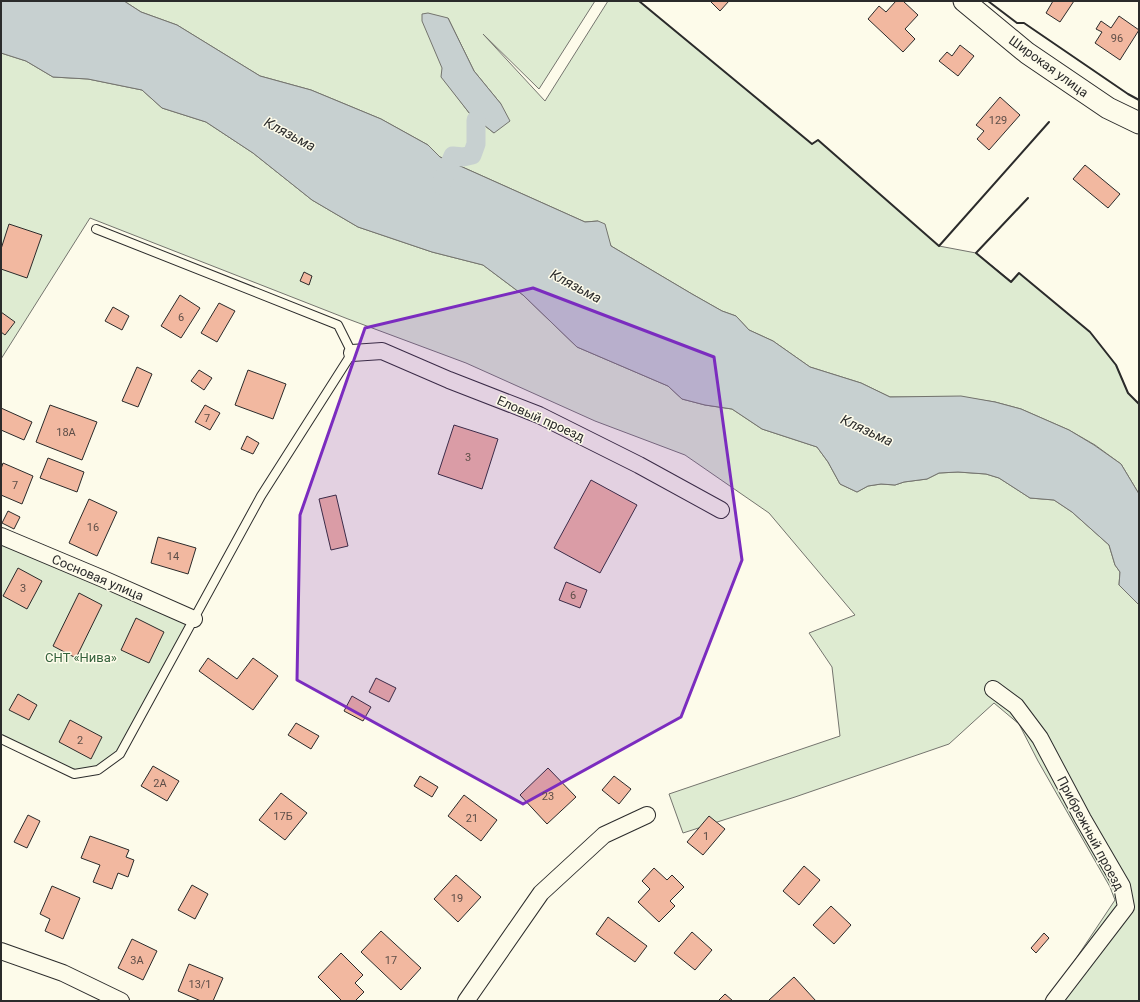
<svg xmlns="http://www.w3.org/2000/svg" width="1140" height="1002" viewBox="0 0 1140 1002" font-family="Roboto,sans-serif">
	<rect width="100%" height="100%" fill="#fdfbea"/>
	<!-- green -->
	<g fill="#deebd1" stroke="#74746e" fill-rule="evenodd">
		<path d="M124,1h471l-56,88 -56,-55 62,67 63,-100h31l173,143 6,-4 121,106 37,7 35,28 8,-8 71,59 26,33 12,28 11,11v90l-18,-30 -26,-19 -26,-15 -48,-21 -26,-7 -34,-5h-71l-29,-14 -51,-16 -37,-26 -24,-11 -13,-14 -14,-5 -30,-17 -81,-48 -13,-25 -13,1 -145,-65 -12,-12 -47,-26 -70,-29 -51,-14 -83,-51 -36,-13zM448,18l26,53 27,33 -7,29 -24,-19 -28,-37z"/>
		<polygon points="1,53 26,61 53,77 88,79 142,90 162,108 206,122 253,153 312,200 358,227 432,252 483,265 523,295 577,347 668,386 682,399 705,405 732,409 762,429 817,447 828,462 840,484 857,492 868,486 881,484 895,485 904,482 927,479 939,473 958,472 986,474 999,478 1030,498 1054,500 1072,512 1109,545 1115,565 1120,572 1119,585 1139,605 1139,1001 1044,1001 1059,984 1115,900 1110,887 1038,761 1019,724 994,703 949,744 795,797 683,833 669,794 840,736 832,667 809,633 855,615 769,513 685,455 595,421 466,363 348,319 90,218 1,359"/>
		<polygon points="1,536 194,619 120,754 98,770 74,774 1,739"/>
	</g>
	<!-- water -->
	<g fill="#c7d0d0" stroke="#74746e">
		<polygon points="1,1 124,1 141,12 177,25 260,76 311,90 381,119 428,145 440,157 585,222 598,221 605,224 611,246 692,294 722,311 736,316 749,330 773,341 810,367 861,383 890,397 961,396 995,402 1021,409 1069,430 1094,445 1121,464 1139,494 1139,605 1119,585 1120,572 1115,565 1109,545 1072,512 1054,500 1030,498 999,478 986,474 958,472 939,473 927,479 904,482 895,485 881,484 868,486 857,492 840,484 828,462 817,447 762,429 732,409 705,405 682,399 668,386 577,347 523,295 483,265 432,252 358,227 312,200 253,153 206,122 162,108 142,90 88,79 53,77 26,61 1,53"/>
		<polygon points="428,13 448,18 474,71 501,104 510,121 494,133 470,114 441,77 442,68 422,21 422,14"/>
	</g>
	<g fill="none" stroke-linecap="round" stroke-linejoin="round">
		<!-- canal -->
		<polyline stroke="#c7d0d0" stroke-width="19" points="441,185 453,156 463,157 472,155 476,144 476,120"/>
	</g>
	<!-- building -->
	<g fill="#f2b8a0" stroke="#2b2b2b">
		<polygon points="710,1 729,1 720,11"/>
		<polygon points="896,1 903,1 918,15 905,29 915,39 903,52 868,19 879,6 886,12"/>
		<polygon points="1053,1 1074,1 1060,22 1046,13"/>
		<polygon points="1119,16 1139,30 1120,60 1095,43 1102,32 1096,29 1101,21 1111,28"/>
		<polygon points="960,45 974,56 958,76 939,61 947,52 952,56"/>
		<polygon points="1000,97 1020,115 989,150 977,139 984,131 976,125"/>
		<polygon points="1085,165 1120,194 1108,208 1073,179"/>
		<polygon points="9,224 42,235 27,278 1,269 1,249"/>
		<polygon points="304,272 312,276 309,285 300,281"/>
		<polygon points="180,295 200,308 181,338 161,326"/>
		<polygon points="219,303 235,311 217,342 201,333"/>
		<polygon points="113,307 129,316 122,330 105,321"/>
		<polygon points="1,312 15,322 5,335 1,332"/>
		<polygon points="137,367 152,374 138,407 122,401"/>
		<polygon points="199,370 212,378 204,390 191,381"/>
		<polygon points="248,370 286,384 273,419 235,405"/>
		<polygon points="50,405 97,422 82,460 36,442"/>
		<polygon points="205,405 220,413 210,430 195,422"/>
		<polygon points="1,408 32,422 24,440 1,430"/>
		<polygon points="454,425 498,439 482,489 438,474"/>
		<polygon points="247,436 259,443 253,454 241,449"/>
		<polygon points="48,458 84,472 77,492 40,478"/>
		<polygon points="3,463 33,476 22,504 1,495 1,469"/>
		<polygon points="591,480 637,505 600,573 554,548"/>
		<polygon points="336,495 348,546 331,550 319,499"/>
		<polygon points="89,499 117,512 97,556 69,543"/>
		<polygon points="8,511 20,517 14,529 2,523"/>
		<polygon points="158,537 196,548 188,574 151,563"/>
		<polygon points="18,568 42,581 27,609 3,596"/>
		<polygon points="566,582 587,590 580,608 559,600"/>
		<polygon points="79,593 102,605 76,658 53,646"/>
		<polygon points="136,618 164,632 149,663 121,650"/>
		<polygon points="208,658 237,679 253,658 278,676 253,710 199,671"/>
		<polygon points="376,678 396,688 389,702 369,692"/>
		<polygon points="18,694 37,705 29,720 9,710"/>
		<polygon points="352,696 371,707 363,721 344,711"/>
		<polygon points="70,720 102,737 91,759 59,742"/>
		<polygon points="296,723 319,736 311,749 288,735"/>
		<polygon points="153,766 179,781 167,801 141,786"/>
		<polygon points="548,768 576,797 547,824 520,795"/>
		<polygon points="420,776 438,787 432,797 414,786"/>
		<polygon points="614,776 631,789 619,804 602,790"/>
		<polygon points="281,793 307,813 285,840 259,820"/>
		<polygon points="464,795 497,820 481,841 448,816"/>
		<polygon points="28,815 40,821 27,848 14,842"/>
		<polygon points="709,816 725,829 703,855 687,842"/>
		<polygon points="90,836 129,850 126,857 134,860 128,877 118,873 112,889 93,882 100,865 81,858"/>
		<polygon points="804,866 820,880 799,905 783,891"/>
		<polygon points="654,868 667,880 672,875 684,887 670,901 675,906 659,922 638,902 650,889 642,881"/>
		<polygon points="456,875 481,897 458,922 434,899"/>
		<polygon points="192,885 208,894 195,919 178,910"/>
		<polygon points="52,886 80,898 63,939 45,931 50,919 40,914"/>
		<polygon points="831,906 851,925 834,944 813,925"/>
		<polygon points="608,917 647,946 635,962 596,934"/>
		<polygon points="381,931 421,968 401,990 361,952"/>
		<polygon points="692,932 712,950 695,970 674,953"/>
		<polygon points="1044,933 1049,938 1036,953 1031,948"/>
		<polygon points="132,939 157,951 143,980 118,968"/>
		<polygon points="341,953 363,975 355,983 364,992 355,1001 342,1001 318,977"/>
		<polygon points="189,964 223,978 213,1001 201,1001 178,991"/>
		<polygon points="794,977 816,1001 768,1001"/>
		<polygon points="725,994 733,1001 718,1001"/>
	</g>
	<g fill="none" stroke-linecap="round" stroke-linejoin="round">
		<!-- service casing -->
		<g stroke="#2b2b2b" stroke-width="10">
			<polyline id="service" points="1,739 74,774 98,770 120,754 261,496 352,353 338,325 96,229"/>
		</g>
		<!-- minor casing -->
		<g stroke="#2b2b2b" stroke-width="18">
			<g id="minor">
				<polyline points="352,353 382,351 449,380 539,415 639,465 721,510"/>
				<polyline points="1,536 101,578 194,619"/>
				<polyline points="993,689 1016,706 1040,738 1083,819 1122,886 1126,907 1054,1001"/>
				<polyline points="1,951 63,973 121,1001"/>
				<polyline points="466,1001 541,893 604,835 647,815"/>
			</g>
		</g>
		<!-- tertiary casing -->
		<g stroke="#2b2b2b" stroke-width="23">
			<polyline id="tertiary" points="964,1 1027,53 1108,108 1139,123"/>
		</g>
		<!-- service -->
		<use href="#service" stroke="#fdfbea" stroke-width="8"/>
		<!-- minor -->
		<use href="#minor" stroke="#fdfbea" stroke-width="16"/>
		<!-- tertiary -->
		<use href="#tertiary" stroke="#fdfbea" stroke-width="21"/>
		<!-- wall -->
		<g stroke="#2b2b2b" stroke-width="2">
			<polyline points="639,1 812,144 818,140 939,246 1049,122"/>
			<polyline points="988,1 1017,23 1024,23 1128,94 1139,100"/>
			<polyline points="1028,198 976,253 1011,282 1019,273 1090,332 1116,365 1128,393 1139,404"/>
		</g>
	</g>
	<!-- marked area -->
	<path fill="#7b2cbf" fill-opacity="0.2" stroke="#7b2cbf" stroke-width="3" stroke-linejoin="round" d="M533,288l181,69 28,203 -61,157 -158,87 -226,-124 3,-165 65,-187z"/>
	<g text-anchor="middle" stroke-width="3" stroke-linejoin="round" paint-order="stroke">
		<!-- number labels -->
		<g font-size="11" fill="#5d4e48">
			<text x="1117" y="42">96</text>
			<text x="998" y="124">129</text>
			<text x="181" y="321">6</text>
			<text x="207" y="422">7</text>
			<text x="66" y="436">18А</text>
			<text x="468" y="461">3</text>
			<text x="15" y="489">7</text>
			<text x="93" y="531">16</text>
			<text x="173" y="560">14</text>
			<text x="23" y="592">3</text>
			<text x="573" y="599">6</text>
			<text x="80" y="744">2</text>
			<text x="160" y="787">2А</text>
			<text x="548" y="800">23</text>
			<text x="283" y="820">17Б</text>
			<text x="472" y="822">21</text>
			<text x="706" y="840">1</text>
			<text x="457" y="902">19</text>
			<text x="137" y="964">3А</text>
			<text x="391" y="964">17</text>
			<text x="200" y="988">13/1</text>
		</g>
		<!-- street labels -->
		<g font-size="13" fill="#2b2b2b" stroke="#fdfbea">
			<text transform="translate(1049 66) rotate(36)" y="5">Широкая улица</text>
			<text transform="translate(541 418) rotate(24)" y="5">Еловый проезд</text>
			<text transform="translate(98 577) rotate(23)" y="5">Сосновая улица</text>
			<text transform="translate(1091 833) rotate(62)" y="5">Прибрежный проезд</text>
		</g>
		<!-- park labels -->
		<g font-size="13" fill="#34623c" stroke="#fdfbea">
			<text x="81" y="662">СНТ «Нива»</text>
		</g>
		<!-- water labels -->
		<g font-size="14" font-style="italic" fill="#2b2b2b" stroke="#fdfbea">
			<text transform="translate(290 134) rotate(28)" y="5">Клязьма</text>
			<text transform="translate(576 286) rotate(28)" y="5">Клязьма</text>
			<text transform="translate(867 430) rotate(25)" y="5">Клязьма</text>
		</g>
	</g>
	<!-- border -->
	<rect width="1140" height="1002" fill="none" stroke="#2b2b2b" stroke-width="4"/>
</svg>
